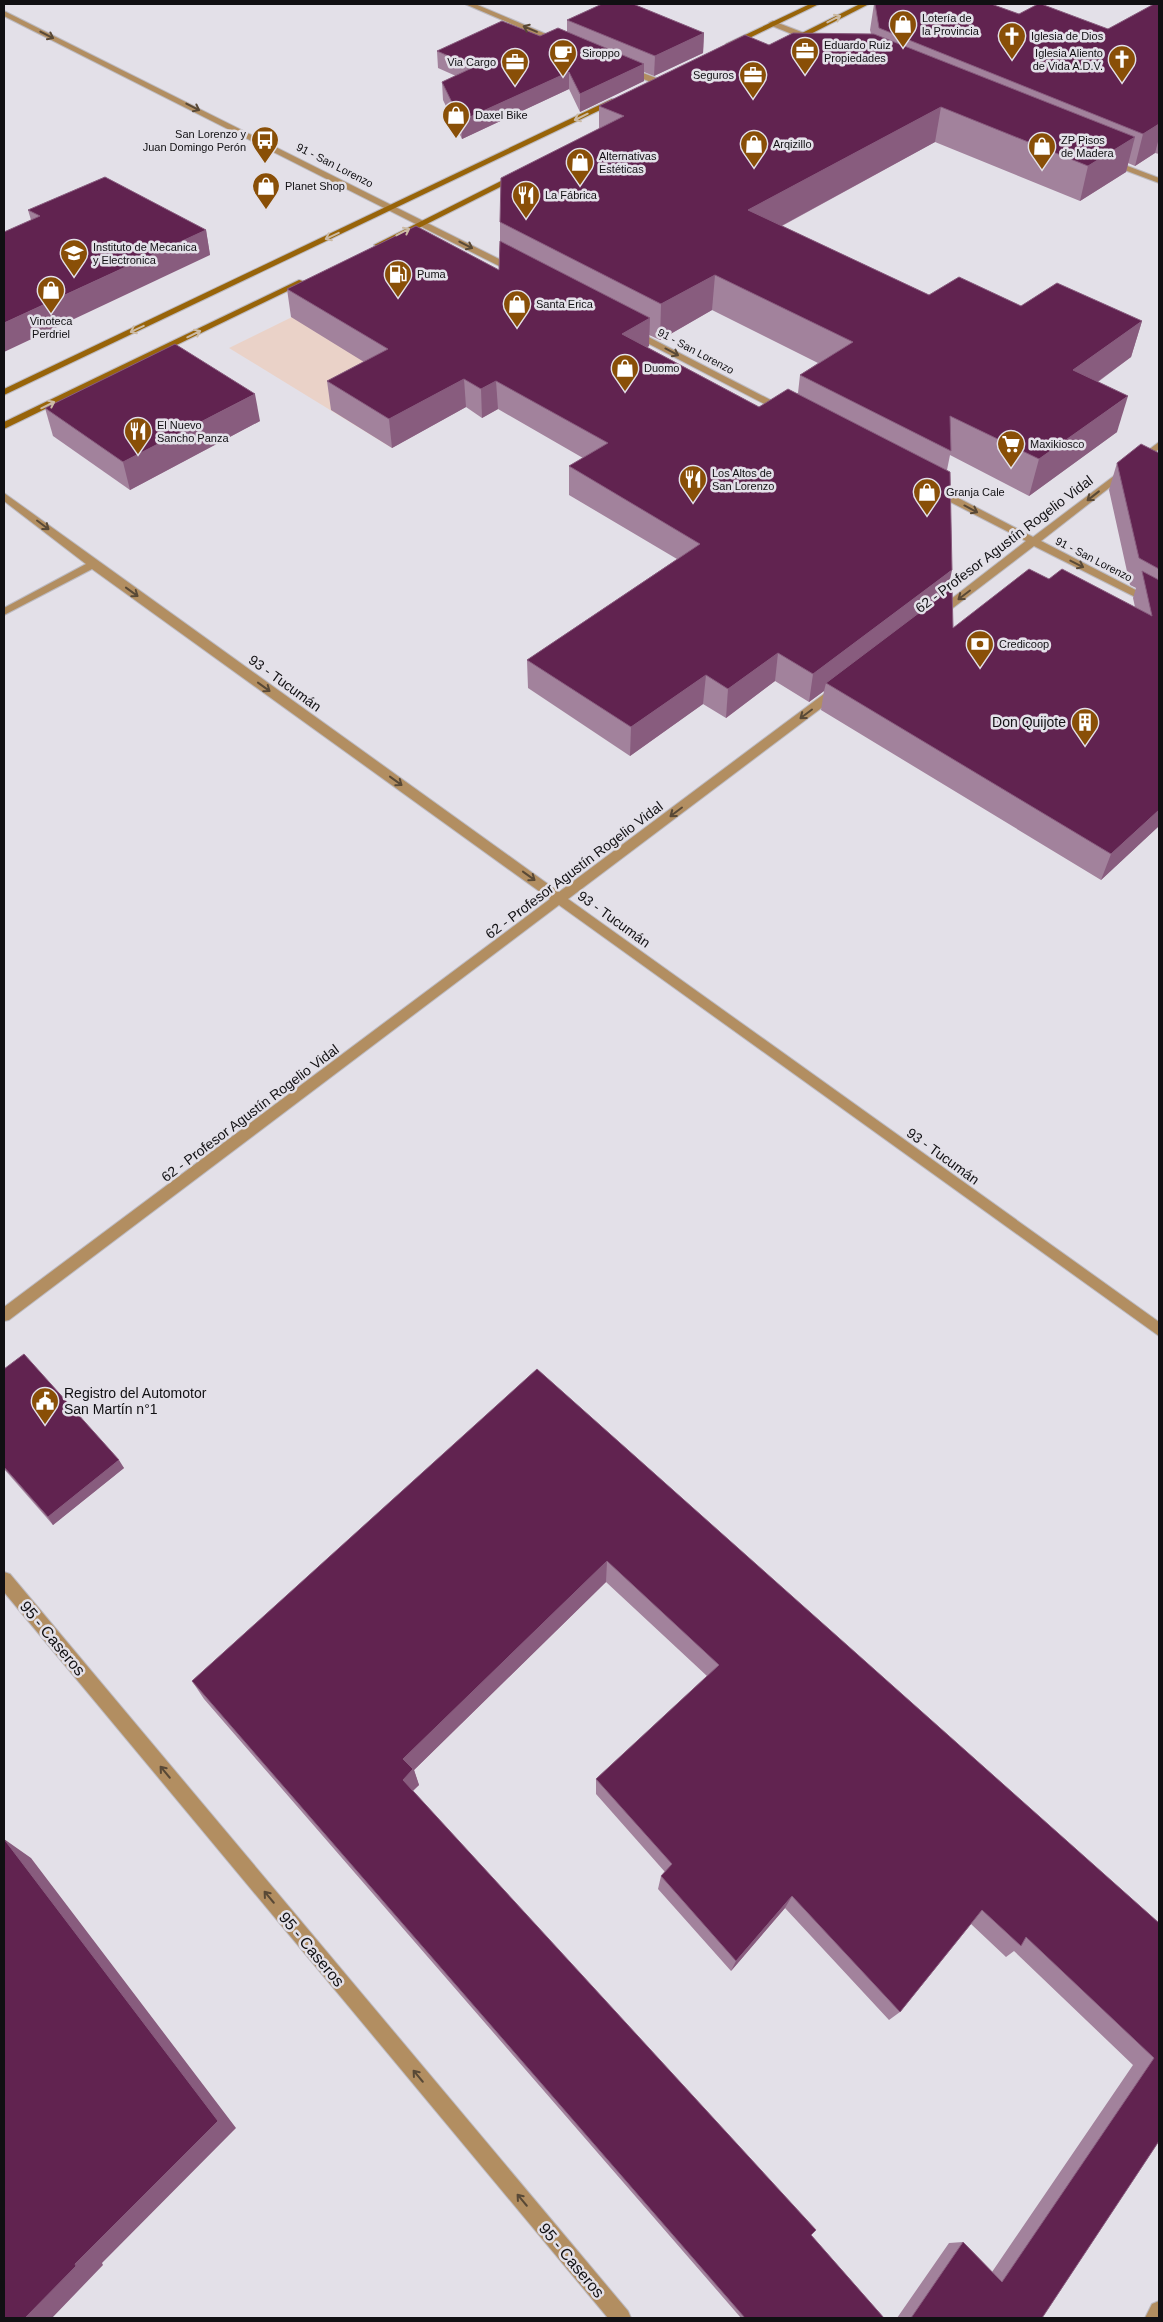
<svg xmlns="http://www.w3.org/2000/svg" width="1163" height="2322" viewBox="0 0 1163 2322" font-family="Helvetica,sans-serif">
	<rect width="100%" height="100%" fill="#e3e0e8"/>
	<!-- commercial -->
	<polygon fill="#ead2c8" points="418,255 392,448 229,348"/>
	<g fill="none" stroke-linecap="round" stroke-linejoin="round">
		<!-- minor casing -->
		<g stroke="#bdbbc2" stroke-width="2">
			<g id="minor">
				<polygon points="465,4 475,4 565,42 558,44"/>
				<polygon points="4,11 517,268 518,270 511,272 4,16"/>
				<polygon points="627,67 659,79 660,81 653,83 624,71 623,69"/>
				<polygon points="633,329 786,408 788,410 780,412 630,334 628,332"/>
				<polygon points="1159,442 1159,449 1041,541 1159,602 1159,609 1034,546 941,617 933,617 933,613 1026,541 931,492 931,488 939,488 1033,537"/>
				<polygon points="4,493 559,892 832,688 840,688 840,694 568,899 1159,1322 1159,1336 559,905 9,1320 4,1321 4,1307 550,899 92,569 4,615 4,608 86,564 4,501"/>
				<polygon points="4,1572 10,1574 628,2311 631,2318 608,2318 4,1592"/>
				<polygon points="1159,2301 1159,2318 1145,2318 1152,2304"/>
			</g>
		</g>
		<!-- tertiary casing -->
		<g stroke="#bdbbc2" stroke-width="2">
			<g id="tertiary">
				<polygon points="773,21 817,38 818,40 811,42 770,25 769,23"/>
				<polygon points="1109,159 1159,178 1159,183 1106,163 1106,159"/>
			</g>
		</g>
		<!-- secondary casing -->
		<g stroke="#bdbbc2" stroke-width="2">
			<g id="secondary">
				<polygon points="810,4 819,4 733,46 726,44"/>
				<polygon points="860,4 869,4 793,43 786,41"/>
				<polygon points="612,99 619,101 4,395 4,389"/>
				<polygon points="515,174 522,176 381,247 374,245"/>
				<polygon points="299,280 306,282 4,429 4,422"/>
			</g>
		</g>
		<!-- minor -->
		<use href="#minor" fill="#b28e61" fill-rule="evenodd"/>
		<!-- tertiary -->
		<use href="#tertiary" fill="#b28e61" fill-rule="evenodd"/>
		<!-- secondary -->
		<use href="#secondary" fill="#986409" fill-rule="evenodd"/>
	</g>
	<!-- wall -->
	<g fill="#a2829c" fill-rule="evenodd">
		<path d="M874,4h117l28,10 89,15 51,-25v150l-4,-1 -20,13 -7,-3 -2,9 -46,29 -145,-59 -153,84 147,69 92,11 121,15 -11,36 -33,25 19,50 -88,64 -79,-41 -3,15 1,121 5,37 96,-49 86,28 -2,-9 3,-10 -6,-3 -21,-95 8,-27 42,-10v373l-58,54 -280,-170 3,-19 -15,11 -34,-21 -49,37 -23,-14 -73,52 -102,-68 -1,-28 150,-101 -108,-64v-29l14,-8 -85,-49 -16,9 -16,-11 -74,41 -61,-38 -4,-29 37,-19 -73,-45 -4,-28 212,-19 1,-29v-19l99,-93v-23l170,-61 102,-11 -1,-4zM712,310l106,53 -18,12 -2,18 -39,14 -112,-60 2,-1v-11l11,5z"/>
		<polygon points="567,20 704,33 703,53 654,76 644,72 644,81 580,112 569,89 462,139 443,100 442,82 456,76 438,68 437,51 567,32"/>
		<polygon points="28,210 206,230 210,255 31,220"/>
		<polygon points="45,408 260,421 130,490 53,436"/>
		<polygon points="4,1369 124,1468 53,1525 4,1469"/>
		<polygon points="537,1369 1159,1923 1159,2141 1042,2318 897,2318 949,2243 963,2242 992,2272 1133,2065 1014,1951 1006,1957 971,1924 900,2012 889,2020 785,1908 731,1971 658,1889 661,1876 665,1872 596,1794 596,1779 707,1676 606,1582 414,1770 419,1785 413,1791 811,2235 884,2318 741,2318 204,1699 192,1681"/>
	</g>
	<!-- shaded-wall -->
	<g fill="#885c7e">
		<polygon points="704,33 703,53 654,76 655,56"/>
		<polygon points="644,64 644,81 580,112 580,94"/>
		<polygon points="569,72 569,89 462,139 461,121"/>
		<polygon points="941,107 935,142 746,245 748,210"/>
		<polygon points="1159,124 1159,138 1155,153 1135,166 1143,134"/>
		<polygon points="1135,137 1126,172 1080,201 1088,166"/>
		<polygon points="206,230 210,255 4,352 4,323"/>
		<polygon points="715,275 712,310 660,340 661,304"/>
		<polygon points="650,318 649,346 621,362 622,334"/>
		<polygon points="1142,321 1131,357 1064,406 1073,370"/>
		<polygon points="464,379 466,407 392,448 389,419"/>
		<polygon points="496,381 498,409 482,418 481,389"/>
		<polygon points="255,394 260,421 130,490 123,462"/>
		<polygon points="1128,396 1117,432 1029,496 1039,459"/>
		<polygon points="952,570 946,599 826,683 824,691 809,702 813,674"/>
		<polygon points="778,653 775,681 726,718 728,689"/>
		<polygon points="706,675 703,704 630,756 631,727"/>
		<polygon points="1159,810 1159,826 1101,880 1111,854"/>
		<polygon points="119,1460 124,1468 53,1525 48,1517"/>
		<polygon points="607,1561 606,1582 414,1770 419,1785 408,1795 403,1780 403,1759"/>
		<polygon points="4,1839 31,1858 236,2128 102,2263 103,2265 52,2318 25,2318 75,2264"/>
		<polygon points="792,1896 785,1908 731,1971 736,1961"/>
	</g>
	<!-- building -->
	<g fill="#612350" stroke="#885c7e">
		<polygon points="602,4 633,4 704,33 655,56 567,20"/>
		<polygon points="875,4 991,4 1019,14 1038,4 1041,4 1108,29 1154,4 1159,4 1159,124 1143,134 879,28"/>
		<polygon points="502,21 540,36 558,28 644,64 580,94 569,72 461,121 442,82 474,67 437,51"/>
		<polygon points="793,33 874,34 1135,137 1088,166 941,107 748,210 929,295 959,277 1021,306 1057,283 1142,321 1073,370 1128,396 1039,459 950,416 951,451 800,375 853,342 715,275 661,304 500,222 501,178 624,116 599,106 745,35 769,45"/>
		<polygon points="105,177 206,230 4,323 4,232 40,216 28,210"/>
		<polygon points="416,226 499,270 500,241 650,318 622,334 759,407 788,389 950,472 952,570 813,674 778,653 728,689 706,675 631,727 527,660 700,544 569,466 608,443 496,381 481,389 464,379 389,419 327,381 388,349 287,289"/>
		<polygon points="175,344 255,394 123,462 45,408"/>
		<polygon points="1141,444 1159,453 1159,569 1139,558 1117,463"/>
		<polygon points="1029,569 1049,579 1062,569 1152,616 1142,571 1159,580 1159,810 1111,854 826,683 952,588 953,628"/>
		<polygon points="24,1354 119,1460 48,1517 4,1467 4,1369"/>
		<polygon points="537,1369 1159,1923 1159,2141 1042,2318 911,2318 963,2242 1002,2282 1154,2058 1026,1937 1021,1946 982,1910 900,2012 792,1896 736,1961 661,1876 672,1864 596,1779 719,1665 607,1561 403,1759 413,1769 403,1780 816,2230 811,2235 884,2318 745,2318 192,1681"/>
		<polygon points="4,1839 218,2121 75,2264 76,2266 25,2318 4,2318"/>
	</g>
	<!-- one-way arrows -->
	<defs><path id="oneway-shaft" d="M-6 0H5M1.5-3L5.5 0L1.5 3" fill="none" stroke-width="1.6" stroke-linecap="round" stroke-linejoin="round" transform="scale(1.25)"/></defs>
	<g stroke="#ccbba5">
		<use href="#oneway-shaft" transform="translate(834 19) rotate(-27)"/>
		<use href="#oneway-shaft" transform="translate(581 117) rotate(154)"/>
		<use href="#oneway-shaft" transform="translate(403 232) rotate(-27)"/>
		<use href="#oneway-shaft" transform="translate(332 236) rotate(155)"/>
		<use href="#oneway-shaft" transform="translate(137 329) rotate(155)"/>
		<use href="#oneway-shaft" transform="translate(194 334) rotate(-26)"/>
		<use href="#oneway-shaft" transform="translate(48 405) rotate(-26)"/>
	</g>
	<g stroke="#594936">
		<use href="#oneway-shaft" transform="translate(530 29) rotate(-157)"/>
		<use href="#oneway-shaft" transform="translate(47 35) rotate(27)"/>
		<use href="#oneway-shaft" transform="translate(193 107) rotate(27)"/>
		<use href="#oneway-shaft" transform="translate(466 245) rotate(27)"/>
		<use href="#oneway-shaft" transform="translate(672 352) rotate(28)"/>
		<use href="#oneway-shaft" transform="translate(1093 496) rotate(142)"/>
		<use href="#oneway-shaft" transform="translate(971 509) rotate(28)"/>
		<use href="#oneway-shaft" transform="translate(43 525) rotate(37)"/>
		<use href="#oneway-shaft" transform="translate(1077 564) rotate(27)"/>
		<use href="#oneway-shaft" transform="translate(132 592) rotate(36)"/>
		<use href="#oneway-shaft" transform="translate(964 595) rotate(143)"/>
		<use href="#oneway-shaft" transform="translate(264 687) rotate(36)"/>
		<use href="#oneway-shaft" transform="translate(806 714) rotate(143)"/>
		<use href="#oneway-shaft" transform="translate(396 781) rotate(36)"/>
		<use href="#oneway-shaft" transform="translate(676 812) rotate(143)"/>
		<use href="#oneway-shaft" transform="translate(529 876) rotate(36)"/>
		<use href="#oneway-shaft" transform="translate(165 1772) rotate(-130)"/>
		<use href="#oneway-shaft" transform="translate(269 1897) rotate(-130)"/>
		<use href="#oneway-shaft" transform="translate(418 2076) rotate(-130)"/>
		<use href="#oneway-shaft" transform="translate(522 2200) rotate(-130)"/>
	</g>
	<!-- icons -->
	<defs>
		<g id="shop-pin" transform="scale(1.4375)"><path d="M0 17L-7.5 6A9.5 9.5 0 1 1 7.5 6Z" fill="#894f07" stroke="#e3e0e8"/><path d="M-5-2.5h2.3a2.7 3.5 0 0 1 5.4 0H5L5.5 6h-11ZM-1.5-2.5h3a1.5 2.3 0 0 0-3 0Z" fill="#fff"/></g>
		<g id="church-pin" transform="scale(1.4375)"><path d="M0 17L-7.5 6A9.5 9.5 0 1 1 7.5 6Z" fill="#894f07" stroke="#e3e0e8"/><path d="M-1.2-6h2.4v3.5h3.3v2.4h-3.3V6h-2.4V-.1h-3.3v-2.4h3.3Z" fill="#fff"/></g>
		<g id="office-pin" transform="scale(1.4375)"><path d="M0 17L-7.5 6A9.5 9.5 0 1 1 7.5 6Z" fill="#894f07" stroke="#e3e0e8"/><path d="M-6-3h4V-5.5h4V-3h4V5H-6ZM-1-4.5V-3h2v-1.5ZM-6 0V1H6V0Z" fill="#fff"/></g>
		<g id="cafe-pin" transform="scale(1.4375)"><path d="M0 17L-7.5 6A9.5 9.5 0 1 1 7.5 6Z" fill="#894f07" stroke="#e3e0e8"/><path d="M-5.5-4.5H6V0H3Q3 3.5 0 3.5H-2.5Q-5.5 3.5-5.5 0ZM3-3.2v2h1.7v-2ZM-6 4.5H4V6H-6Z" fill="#fff"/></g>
		<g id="bus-pin" transform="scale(1.4375)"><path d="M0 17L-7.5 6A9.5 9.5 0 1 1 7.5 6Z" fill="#894f07" stroke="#e3e0e8"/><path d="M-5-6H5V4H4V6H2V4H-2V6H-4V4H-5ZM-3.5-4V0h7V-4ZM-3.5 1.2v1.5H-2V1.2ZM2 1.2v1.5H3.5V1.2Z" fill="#fff"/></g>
		<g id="restaurant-pin" transform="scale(1.4375)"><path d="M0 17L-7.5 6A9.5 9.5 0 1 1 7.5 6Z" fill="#894f07" stroke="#e3e0e8"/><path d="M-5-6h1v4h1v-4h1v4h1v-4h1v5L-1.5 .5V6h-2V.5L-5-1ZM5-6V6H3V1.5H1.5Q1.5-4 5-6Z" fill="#fff"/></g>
		<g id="university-pin" transform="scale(1.4375)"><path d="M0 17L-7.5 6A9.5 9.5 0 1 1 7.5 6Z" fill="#894f07" stroke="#e3e0e8"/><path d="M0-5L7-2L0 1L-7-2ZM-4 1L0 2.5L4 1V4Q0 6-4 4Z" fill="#fff"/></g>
		<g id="fuel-pin" transform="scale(1.4375)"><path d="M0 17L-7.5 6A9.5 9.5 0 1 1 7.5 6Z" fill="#894f07" stroke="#e3e0e8"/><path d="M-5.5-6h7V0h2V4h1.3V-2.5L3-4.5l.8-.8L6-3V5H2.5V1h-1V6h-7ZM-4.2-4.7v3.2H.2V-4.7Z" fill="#fff"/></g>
		<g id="supermarket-pin" transform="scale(1.4375)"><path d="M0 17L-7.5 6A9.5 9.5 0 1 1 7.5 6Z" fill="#894f07" stroke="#e3e0e8"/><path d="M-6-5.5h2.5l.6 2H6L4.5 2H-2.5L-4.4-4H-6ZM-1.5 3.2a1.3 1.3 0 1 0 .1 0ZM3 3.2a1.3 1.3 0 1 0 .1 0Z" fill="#fff"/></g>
		<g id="bank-pin" transform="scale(1.4375)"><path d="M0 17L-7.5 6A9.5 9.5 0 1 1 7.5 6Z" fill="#894f07" stroke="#e3e0e8"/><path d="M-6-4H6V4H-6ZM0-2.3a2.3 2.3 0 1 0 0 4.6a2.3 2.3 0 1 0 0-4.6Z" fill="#fff"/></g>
		<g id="building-pin" transform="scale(1.4375)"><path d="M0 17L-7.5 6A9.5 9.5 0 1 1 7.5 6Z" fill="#894f07" stroke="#e3e0e8"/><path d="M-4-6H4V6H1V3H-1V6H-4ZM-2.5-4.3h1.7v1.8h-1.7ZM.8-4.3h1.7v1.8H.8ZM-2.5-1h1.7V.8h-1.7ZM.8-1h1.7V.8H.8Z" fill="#fff"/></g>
		<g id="civic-pin" transform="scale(1.4375)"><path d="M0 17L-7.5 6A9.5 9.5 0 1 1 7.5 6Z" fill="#894f07" stroke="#e3e0e8"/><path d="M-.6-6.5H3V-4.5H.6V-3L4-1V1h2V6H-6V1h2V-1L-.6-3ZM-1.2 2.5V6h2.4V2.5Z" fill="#fff"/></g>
	</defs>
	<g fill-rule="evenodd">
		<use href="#shop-pin" x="903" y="24"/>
		<use href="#church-pin" x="1012" y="36"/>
		<use href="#office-pin" x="805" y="51"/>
		<use href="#cafe-pin" x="563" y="53"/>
		<use href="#church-pin" x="1122" y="59"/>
		<use href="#office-pin" x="515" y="62"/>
		<use href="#office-pin" x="753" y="75"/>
		<use href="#shop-pin" x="456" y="115"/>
		<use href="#bus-pin" x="265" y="140"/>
		<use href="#shop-pin" x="754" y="144"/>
		<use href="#shop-pin" x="1042" y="146"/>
		<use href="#shop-pin" x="580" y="162"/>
		<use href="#shop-pin" x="266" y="186"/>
		<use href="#restaurant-pin" x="526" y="195"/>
		<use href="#university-pin" x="74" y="253"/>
		<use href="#fuel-pin" x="398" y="274"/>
		<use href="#shop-pin" x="51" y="290"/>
		<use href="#shop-pin" x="517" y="304"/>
		<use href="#shop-pin" x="625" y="368"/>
		<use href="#restaurant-pin" x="138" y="431"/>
		<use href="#supermarket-pin" x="1011" y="444"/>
		<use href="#restaurant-pin" x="693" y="479"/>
		<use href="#shop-pin" x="927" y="492"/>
		<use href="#bank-pin" x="980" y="644"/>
		<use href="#building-pin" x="1085" y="722"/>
		<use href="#civic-pin" x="45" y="1401"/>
	</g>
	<g text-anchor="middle" stroke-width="5" stroke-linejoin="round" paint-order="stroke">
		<!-- far-poi labels -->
		<g font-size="11" fill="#111013" stroke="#e3e0e8" text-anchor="start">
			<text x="922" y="22">Lotería de<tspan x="922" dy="13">la Provincia</tspan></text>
			<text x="1031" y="40">Iglesia de Dios</text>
			<text x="824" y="49">Eduardo Ruiz<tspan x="824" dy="13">Propiedades</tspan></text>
			<text x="582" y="57">Siroppo</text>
			<text x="1103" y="57" text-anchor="end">Iglesia Aliento<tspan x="1103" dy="13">de Vida A.D.V.</tspan></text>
			<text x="496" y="66" text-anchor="end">Via Cargo</text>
			<text x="734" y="79" text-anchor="end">Seguros</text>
			<text x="475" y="119">Daxel Bike</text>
			<text x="246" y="138" text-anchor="end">San Lorenzo y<tspan x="246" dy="13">Juan Domingo Perón</tspan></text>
			<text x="1061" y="144">ZP Pisos<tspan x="1061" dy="13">de Madera</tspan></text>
			<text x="773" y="148">Arqizillo</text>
			<text x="599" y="160">Alternativas<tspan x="599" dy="13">Estéticas</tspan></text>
			<text x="285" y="190">Planet Shop</text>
			<text x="545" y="199">La Fábrica</text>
			<text x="93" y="251">Instituto de Mecanica<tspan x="93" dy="13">y Electronica</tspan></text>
			<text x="417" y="278">Puma</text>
			<text x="536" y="308">Santa Erica</text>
			<text x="51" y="325" text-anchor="middle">Vinoteca<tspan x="51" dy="13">Perdriel</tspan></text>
			<text x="644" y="372">Duomo</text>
			<text x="157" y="429">El Nuevo<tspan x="157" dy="13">Sancho Panza</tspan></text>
			<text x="1030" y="448">Maxikiosco</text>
			<text x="712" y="477">Los Altos de<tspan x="712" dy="13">San Lorenzo</tspan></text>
			<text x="946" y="496">Granja Cale</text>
			<text x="999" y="648">Credicoop</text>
		</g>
		<!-- far-street labels -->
		<g font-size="11" fill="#111013" stroke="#e3e0e8">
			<text transform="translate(335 165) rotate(27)" y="4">91 - San Lorenzo</text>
			<text transform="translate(696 351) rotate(28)" y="4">91 - San Lorenzo</text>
			<text transform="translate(1094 559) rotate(27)" y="4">91 - San Lorenzo</text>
		</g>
		<!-- street labels -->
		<g font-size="14" fill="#111013" stroke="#e3e0e8">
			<text transform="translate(1004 544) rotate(-37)" y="5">62 - Profesor Agustín Rogelio Vidal</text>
			<text transform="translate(285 683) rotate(36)" y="5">93 - Tucumán</text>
			<text transform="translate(574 870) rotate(-37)" y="5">62 - Profesor Agustín Rogelio Vidal</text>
			<text transform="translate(614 919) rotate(36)" y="5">93 - Tucumán</text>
			<text transform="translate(250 1113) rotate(-37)" y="5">62 - Profesor Agustín Rogelio Vidal</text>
			<text transform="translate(943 1156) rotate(36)" y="5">93 - Tucumán</text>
		</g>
		<!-- poi labels -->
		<g font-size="14" fill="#111013" stroke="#e3e0e8" text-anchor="end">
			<text x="1066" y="727">Don Quijote</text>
			<text x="64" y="1398" text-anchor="start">Registro del Automotor<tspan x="64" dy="16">San Martín n°1</tspan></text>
		</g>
		<!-- near-street labels -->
		<g font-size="16" fill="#111013" stroke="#e3e0e8">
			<text transform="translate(53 1638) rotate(50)" y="6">95 - Caseros</text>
			<text transform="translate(312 1949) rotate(50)" y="6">95 - Caseros</text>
			<text transform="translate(572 2260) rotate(50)" y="6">95 - Caseros</text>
		</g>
	</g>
	<!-- border -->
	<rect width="1163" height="2322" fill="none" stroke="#111013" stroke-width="10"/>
</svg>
